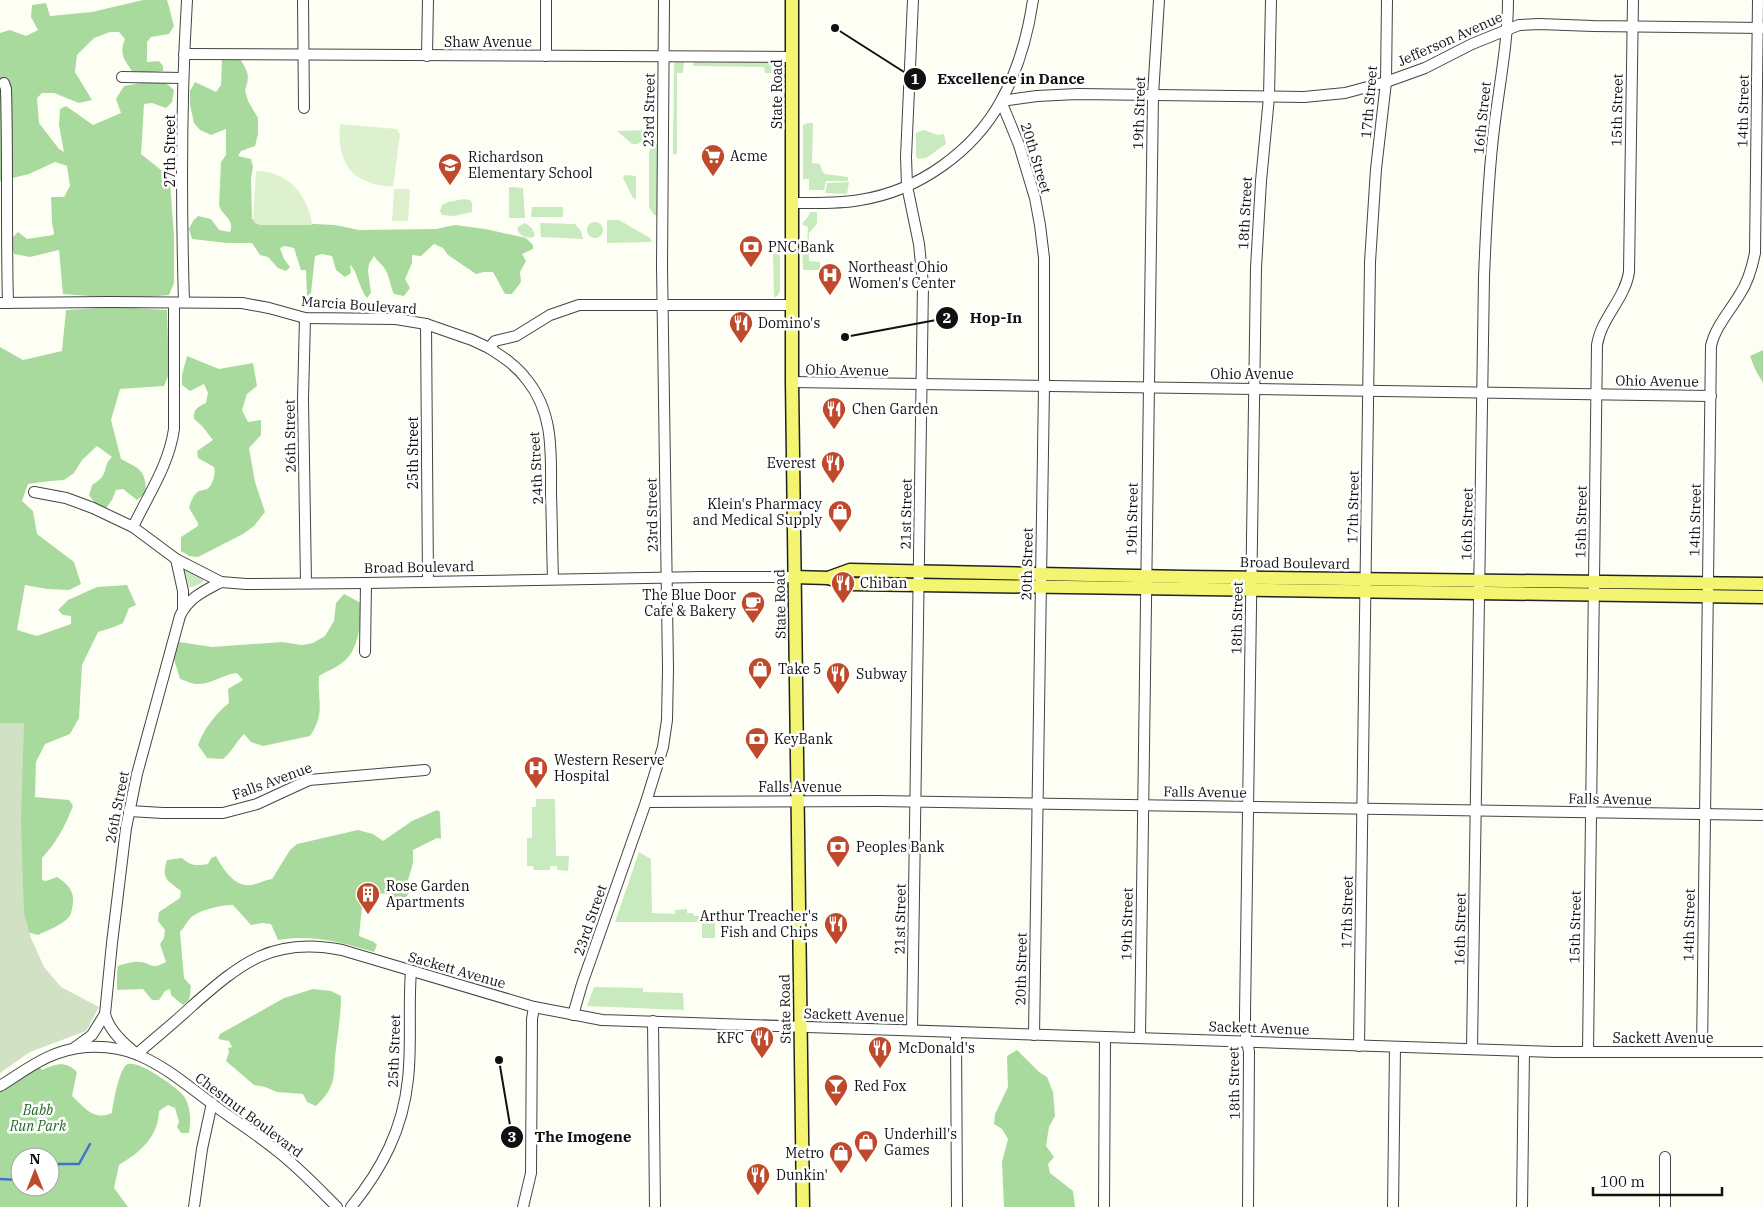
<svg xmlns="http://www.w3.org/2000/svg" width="1763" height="1207" viewBox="0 0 1763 1207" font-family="'IBM Plex Serif',serif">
	<rect width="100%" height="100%" fill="#fefff4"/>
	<!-- green -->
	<g fill="#c9e9be">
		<polygon points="674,61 684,61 683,73 677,73 677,154 673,154"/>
		<polygon points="694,61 771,62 772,73 765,73 764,67 693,66"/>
		<polygon points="808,123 813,123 812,163 820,164 822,171 825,174 848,177 848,181 826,181 824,190 809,190 809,179 803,179 803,125"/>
		<polygon points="651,130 651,133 638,144 632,144 617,131"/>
		<polygon points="924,130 938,135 944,134 946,144 926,158 918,159 916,156 916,133"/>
		<polygon points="658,144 657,215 654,215 649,207 649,152 652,146"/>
		<polygon points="625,175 636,176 636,198 635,199 633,198 623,178"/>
		<polygon points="849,182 847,194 825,193 827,183"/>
		<polygon points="509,187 523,188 525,218 509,218"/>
		<polygon points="464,199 470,200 472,203 472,212 454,216 442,215 440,211 442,205 448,202"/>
		<polygon points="532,207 563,207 563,217 531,217"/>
		<polygon points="810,212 817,212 817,224 809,233 809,261 820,262 820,270 803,270 802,243 807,241 808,227 803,225 803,222 808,217"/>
		<polygon points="607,220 619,220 650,238 652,242 607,243"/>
		<circle cx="595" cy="230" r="8"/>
		<path d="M524,223c6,2 9,6 11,12l-1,2c-7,2 -15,-1 -17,-9z"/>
		<polygon points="540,223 575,224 581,231 583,239 541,237"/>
		<polygon points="773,250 780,251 780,291 778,295 774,298"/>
		<polygon points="186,569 204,578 203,582 193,587 189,587 185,571"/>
		<polygon points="536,799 555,799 556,856 569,856 568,871 557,870 557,866 550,866 550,870 534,870 533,866 527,866 527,838 532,838 532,807 536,807"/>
		<polygon points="639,852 651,859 652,913 675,914 675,910 687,909 687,913 693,913 694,916 706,916 710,920 715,920 715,938 702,938 702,922 615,922"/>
		<polygon points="594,987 643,988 643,992 683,993 684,1010 587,1006"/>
	</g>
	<!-- forest -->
	<g fill="#a9da9d" fill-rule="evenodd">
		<path d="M143,0h24c3,8 4,17 7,26l-5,8 -18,3 -4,5v20l12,-1 4,5v5l-19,2 -12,-2c-8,-12 -13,-17 -7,-32l-6,-7h-9l-16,6 -17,17 -2,17 17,28 -13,3 -25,-10h-12l-5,5 2,25 20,26 5,3 -5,-27 1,-16 6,-3 27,19 28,-12 -5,-14 8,-13 17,-3h25l8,7 -2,12 -6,6 -14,-5 -8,1 -3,50 20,16 9,13 4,53v47l-5,12c-35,4 -71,2 -106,-1l-4,-44 -29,7 -16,-3 -3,-15 7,-7 9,7 26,-4 1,-2 -2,-10 -1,-26h13l6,-11 -3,-20 -12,-4 -26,12 -29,7v-148l10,-3 16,6 12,-6 -7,-13 1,-12 14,-2 4,13 42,-4z"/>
		<path d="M230,56l9,1c8,14 12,17 6,33l3,11 10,17v16l-3,12 -14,5 -3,5 13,3 2,8 -2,12 1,40 22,3 61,3 24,5 77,-1 19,-4 30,4 41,9 7,7v4l-11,5 4,7 -6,11 1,10 -9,12h-7l-12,-22h-9l-8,2 -28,-19 -5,-7 -9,-4 -13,12 -9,-1v8l-7,16 5,9 -6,8 -10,-2c-4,-8 -4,-17 -9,-25 -3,-5 -8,-8 -11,-13l-5,8 -1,7 3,22 -4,5c-8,-10 -10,-28 -17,-33l1,8 -6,4 -9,-7 -4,-14 -10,-2 -7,2 -4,37 -4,3 -1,-26h-5l-7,-22 -9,-2 -5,2 4,11 6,8 -4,4 -8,-3 -10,-11 -8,-2 -8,-12h-25l-35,-4 -3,-10 4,-8 5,-5 13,3 8,11 11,2c5,-14 -8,-15 -11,-27l2,-43 5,-7v-26l-15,6 -11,-5 -6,-7 -4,-18v-14l5,-9 21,10 5,-7 1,-26z"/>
		<path d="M116,307l51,3 2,64 -5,12 -44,3 -9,31 10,39c19,10 25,11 25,34l-9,7 -14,-11 -7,1 -4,10 -6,8 -9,-2 -8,-11 3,-10c19,-11 9,-18 20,-28l-15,-11 -15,14 -8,13 -10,7 -14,1 -22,3 -6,17 11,10 4,23 37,28 7,22 -12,6 -22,-1 -22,-4 -8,45 20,6 34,-12v-8l-8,-1 -5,-5 10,-10 29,-13 30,-2 9,20 -7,3 -6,15 -9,4 -16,5 -16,33 -3,53 -9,16 -25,10 -9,18 -1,35 34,3 4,6c-9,22 -15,34 -31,52v22l4,1 11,-4c13,8 19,17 15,32 -1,3 -1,6 -3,8 -5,7 -23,14 -31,18l-27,-7 -11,-45v-536l23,13 39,-9 4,-41z"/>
		<polygon points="1763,350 1763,383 1755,369 1750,356"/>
		<path d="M187,356l32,13 34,-6 4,23 -10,8 -5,16 6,12 13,-2v15l-12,13 6,34 10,30 -11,14 -11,8 -45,23 -9,-1 -8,-5v-14l17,-11v-3l-9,-15c2,-7 4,-13 10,-17 3,-1 6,-1 8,-2 6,-4 9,-16 7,-22l-16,-9 -1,-7 16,-11 -11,-14 -8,-7c-1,-9 3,-12 12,-16l2,-10 -4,-9 -14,7 -8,-6v-10z"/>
		<path d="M344,594l17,9c2,13 -3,43 -12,53 -6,9 -20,14 -30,20 -2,25 7,36 -9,60l-47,10 -12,-4 -7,-8c-8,8 -12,18 -21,25l-16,-1 -9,-13c6,-16 17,-31 31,-42l-1,-14 15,-9 -6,-7c-14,1 -26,12 -41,11 -5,0 -11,-4 -16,-5l-7,-23 6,-14 33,5 70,-5 20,3 11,-2 12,-7 9,-15 2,-18z"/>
		<path d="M437,810l3,2 1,27 -4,-1 -24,12v13l-5,17 1,13 -7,10c-7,-5 -13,-11 -23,-9 -6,1 -10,3 -16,3l-4,39 15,6 3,3 -3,7c-34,-10 -61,-18 -96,-12l-7,-16 -9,-1 -11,2 -18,-20c-12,0 -30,4 -40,11 -5,3 -8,11 -13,16l4,46 7,8c-1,8 0,15 -8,19l-12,-10 -1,-6 -5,2 -6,9h-7l-9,-11 -26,1v-17l1,-7c7,-2 14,-5 21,-4 13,0 10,9 27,0l-6,-18 4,-6 1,-8 -7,-9 1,-9 21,-14 1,-7c-14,-11 -20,-12 -14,-31l15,-2c8,8 15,8 26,6l3,-6 5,-2c7,13 19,32 36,29 8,-2 13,-5 20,-6l18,-29 7,-6 61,-14 15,4 10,7 29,-20z"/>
		<path d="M313,989l18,2 10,5c0,22 -4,41 -6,62 -1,10 0,21 -5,30 -3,7 -9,13 -14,18l-9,-4 -4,-8 -26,-2 -12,-5 -11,-2 -28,-24 3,-9 -1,-4 4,-1 -3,-6 -11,-2 2,-5 64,-36z"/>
		<polygon points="1017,1050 1039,1072 1047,1077 1053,1092 1055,1116 1049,1127 1046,1146 1054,1157 1048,1164 1050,1173 1073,1191 1075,1207 1004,1207 1002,1162 1008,1139 1002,1129 994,1124 995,1114 1008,1087 1007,1056"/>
		<path d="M36,1063l6,7c14,-6 23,-10 35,2l-5,24c13,12 21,25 40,17 1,-10 7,-42 14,-48 10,-8 50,22 57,30 8,10 8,26 6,38h-8l-4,-6 2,-5 -4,-14 -7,-3 -9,6c-1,27 -19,41 -40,54l-5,23 14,19h-128v-121zM20,1157h30v30h-30z"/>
	</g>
	<!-- cemetery -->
	<polygon fill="#d1e2c4" points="0,723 24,723 21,821 24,913 31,938 44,967 61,987 99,1007 86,1031 30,1052 0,1073"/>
	<!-- pitch -->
	<g fill="#ddf1cf">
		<path d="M340,124l57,5 3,5 -7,53c-9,-1 -19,-2 -27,-6 -24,-9 -28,-35 -26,-57z"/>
		<path d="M256,171c32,0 52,24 56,54h-52l-5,-2 -2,-3z"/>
		<polygon points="394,189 410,189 408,221 392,221"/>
	</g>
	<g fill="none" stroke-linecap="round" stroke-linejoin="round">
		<!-- stream -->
		<g stroke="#4372ca" stroke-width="2.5">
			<polyline points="50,1168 59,1164 79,1164 90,1144"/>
			<polyline points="0,1179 20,1180"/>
		</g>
		<!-- minor casing -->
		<g stroke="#444" stroke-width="12">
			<g id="minor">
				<polyline points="303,0 304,108"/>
				<polyline points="546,0 546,56"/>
				<polyline points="184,54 792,57"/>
				<polyline points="427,56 428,0"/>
				<polyline points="122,77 183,78"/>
				<path d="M4,83l2,6c2,71 0,143 2,214"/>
				<path d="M792,203c22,0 46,1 68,-3 58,-9 113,-48 141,-99 17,-31 27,-67 32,-101"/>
				<path d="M184,302c-3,-99 -3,-203 3,-302"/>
				<polyline points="0,303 109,302 242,303 269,308 305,318 396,319 426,324 472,340 489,348 495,341 516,336 550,315 579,305 792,305"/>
				<polyline points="305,318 303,399 306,583"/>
				<polyline points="426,324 428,582"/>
				<path d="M489,348c14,9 28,18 38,32 27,33 24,74 24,114 1,29 1,57 2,85"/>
				<polyline points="792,382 1711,396"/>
				<polyline points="34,492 66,498 93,508 133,527 176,559 221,582 246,584 366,583 701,577 794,577"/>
				<path d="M133,527c15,-32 36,-62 41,-98v-126"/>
				<polyline points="176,559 183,591 183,610"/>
				<polyline points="365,652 366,583"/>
				<polyline points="646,802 879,801 1763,815"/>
				<polyline points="129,811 163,813 223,813 257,804 309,780 425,770"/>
				<polyline points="573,1015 582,984 646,802 663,747 667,720 668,669 662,266 664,0"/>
				<polyline points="653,1021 655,1207"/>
				<polyline points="912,1030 923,284 919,244 907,186 906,157 913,0"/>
				<polyline points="956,1032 957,1207"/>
				<polyline points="1034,1035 1044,386 1044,258 1040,225 1035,198 1019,145 1001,101 1037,96 1077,94 1304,97 1345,93 1386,82 1425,68 1472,44 1519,25 1539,24 1593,26 1763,28"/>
				<polyline points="1140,1038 1153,95 1159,0"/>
				<polyline points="1359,1046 1370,262 1376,169 1386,82 1387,0"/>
				<polyline points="74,1048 92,1035 105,1014"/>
				<path d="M1472,1049l12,-772c2,-50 4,-99 10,-148 5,-43 14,-86 14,-129"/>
				<path d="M1588,1052l9,-707c4,-27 28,-46 32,-73l4,-272"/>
				<path d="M1702,1052l9,-706c4,-19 19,-35 29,-52 8,-12 12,-26 15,-41l3,-253"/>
				<path d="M137,1054c18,-16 37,-31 55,-48 49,-43 81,-70 150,-56l192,57 68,13 952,32h209"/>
				<path d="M137,1054c-13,-10 -28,-23 -32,-40l7,-71 14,-115 11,-54 43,-158c8,-18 24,-25 41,-34"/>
				<path d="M0,1086c29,-18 50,-36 86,-39 17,-1 36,1 52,8 27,11 50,31 73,48 21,16 44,30 65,47 22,17 41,37 61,57"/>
				<polyline points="194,1207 202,1149 212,1103"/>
				<path d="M351,1207c31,-38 52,-78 57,-128 4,-36 0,-72 3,-108"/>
				<polyline points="523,1207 531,1173 532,1019 534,1007"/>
				<polyline points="1104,1207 1105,1037"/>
				<polyline points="1248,1207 1249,1052 1245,1030 1245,1014 1256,268 1261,181 1269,97 1271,0"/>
				<polyline points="1393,1207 1395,1047"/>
				<polyline points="1522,1207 1524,1051"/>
				<polyline points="1665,1207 1665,1157"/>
			</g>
		</g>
		<!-- major casing -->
		<g stroke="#222" stroke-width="15">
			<g id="major">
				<polyline points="792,0 792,382 803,1207"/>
				<polyline points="794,577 828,578 850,584 1763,597"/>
				<polyline points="828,578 850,570 1184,577 1763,584"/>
			</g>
		</g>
		<!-- minor -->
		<use href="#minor" stroke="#fff" stroke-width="10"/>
		<!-- major -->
		<use href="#major" stroke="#f3f46f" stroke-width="12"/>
	</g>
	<!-- icons -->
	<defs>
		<g id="supermarket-pin" transform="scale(1.25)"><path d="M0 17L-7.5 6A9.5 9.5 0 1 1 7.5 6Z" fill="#be492b" stroke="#fff"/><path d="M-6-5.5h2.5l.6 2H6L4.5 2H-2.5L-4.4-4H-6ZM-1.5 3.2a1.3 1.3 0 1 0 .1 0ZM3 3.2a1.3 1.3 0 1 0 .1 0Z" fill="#fff"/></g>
		<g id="school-pin" transform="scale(1.25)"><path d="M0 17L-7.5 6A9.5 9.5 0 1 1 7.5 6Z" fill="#be492b" stroke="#fff"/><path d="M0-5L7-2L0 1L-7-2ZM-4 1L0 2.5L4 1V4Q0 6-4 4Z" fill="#fff"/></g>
		<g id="bank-pin" transform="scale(1.25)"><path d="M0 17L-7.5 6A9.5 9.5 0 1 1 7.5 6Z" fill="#be492b" stroke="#fff"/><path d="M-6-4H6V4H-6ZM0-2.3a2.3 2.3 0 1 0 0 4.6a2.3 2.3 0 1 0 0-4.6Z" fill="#fff"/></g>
		<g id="hospital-pin" transform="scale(1.25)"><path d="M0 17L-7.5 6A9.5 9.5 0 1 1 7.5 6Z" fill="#be492b" stroke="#fff"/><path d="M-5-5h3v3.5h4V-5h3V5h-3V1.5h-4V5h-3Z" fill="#fff"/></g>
		<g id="restaurant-pin" transform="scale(1.25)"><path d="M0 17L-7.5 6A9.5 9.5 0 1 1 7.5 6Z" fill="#be492b" stroke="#fff"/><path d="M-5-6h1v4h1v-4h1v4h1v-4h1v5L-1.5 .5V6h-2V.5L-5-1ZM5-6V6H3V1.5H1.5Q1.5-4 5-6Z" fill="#fff"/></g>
		<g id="shop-pin" transform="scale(1.25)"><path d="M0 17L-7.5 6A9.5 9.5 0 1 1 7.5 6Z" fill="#be492b" stroke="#fff"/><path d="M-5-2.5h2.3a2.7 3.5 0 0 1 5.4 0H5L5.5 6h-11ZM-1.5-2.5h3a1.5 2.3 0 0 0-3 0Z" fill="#fff"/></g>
		<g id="cafe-pin" transform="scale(1.25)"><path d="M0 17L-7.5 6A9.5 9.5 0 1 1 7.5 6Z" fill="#be492b" stroke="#fff"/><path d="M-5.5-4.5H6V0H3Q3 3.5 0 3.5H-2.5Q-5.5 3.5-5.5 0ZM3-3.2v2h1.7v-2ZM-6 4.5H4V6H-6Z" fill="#fff"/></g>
		<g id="building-pin" transform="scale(1.25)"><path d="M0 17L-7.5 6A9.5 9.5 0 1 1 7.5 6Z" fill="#be492b" stroke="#fff"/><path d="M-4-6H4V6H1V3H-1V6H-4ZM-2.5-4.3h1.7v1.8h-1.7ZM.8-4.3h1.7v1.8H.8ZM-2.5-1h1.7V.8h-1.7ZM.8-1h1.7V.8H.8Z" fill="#fff"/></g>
		<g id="bar-pin" transform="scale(1.25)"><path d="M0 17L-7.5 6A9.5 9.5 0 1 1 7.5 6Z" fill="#be492b" stroke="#fff"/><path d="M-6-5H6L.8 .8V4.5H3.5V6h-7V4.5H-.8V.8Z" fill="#fff"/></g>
	</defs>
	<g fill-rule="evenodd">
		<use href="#supermarket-pin" x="713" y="156"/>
		<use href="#school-pin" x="450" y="165"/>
		<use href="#bank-pin" x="751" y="247"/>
		<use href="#hospital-pin" x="830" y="275"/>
		<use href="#restaurant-pin" x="741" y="323"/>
		<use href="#restaurant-pin" x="834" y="409"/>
		<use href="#restaurant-pin" x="833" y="463"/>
		<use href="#shop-pin" x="840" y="512"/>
		<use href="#restaurant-pin" x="843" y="583"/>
		<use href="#cafe-pin" x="753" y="603"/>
		<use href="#shop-pin" x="760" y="669"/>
		<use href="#restaurant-pin" x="838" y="674"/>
		<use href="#bank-pin" x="757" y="739"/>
		<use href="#hospital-pin" x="536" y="768"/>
		<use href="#bank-pin" x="838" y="847"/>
		<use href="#building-pin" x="368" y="894"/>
		<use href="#restaurant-pin" x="836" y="924"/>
		<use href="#restaurant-pin" x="762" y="1038"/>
		<use href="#restaurant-pin" x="880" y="1048"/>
		<use href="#bar-pin" x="836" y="1086"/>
		<use href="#shop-pin" x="866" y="1142"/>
		<use href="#shop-pin" x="841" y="1153"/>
		<use href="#restaurant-pin" x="758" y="1175"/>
	</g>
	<g text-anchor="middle" stroke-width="5" stroke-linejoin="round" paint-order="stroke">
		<!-- street labels -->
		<g font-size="14" fill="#111" stroke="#fff">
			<text transform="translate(1450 39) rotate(-24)" y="5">Jefferson Avenue</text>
			<text x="488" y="47">Shaw Avenue</text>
			<text transform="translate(777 94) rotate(-90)" y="5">State Road</text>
			<text transform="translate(1369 102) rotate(-85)" y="5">17th Street</text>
			<text transform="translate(649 110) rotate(-89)" y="5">23rd Street</text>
			<text transform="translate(1617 110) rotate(-89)" y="5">15th Street</text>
			<text transform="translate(1743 111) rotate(-89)" y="5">14th Street</text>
			<text transform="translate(1139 113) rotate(-88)" y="5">19th Street</text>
			<text transform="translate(1482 118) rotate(-84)" y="5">16th Street</text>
			<text transform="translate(170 151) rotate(-90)" y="5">27th Street</text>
			<text transform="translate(1036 158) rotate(73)" y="5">20th Street</text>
			<text transform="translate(1245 213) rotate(-87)" y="5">18th Street</text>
			<text transform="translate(359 305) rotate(4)" y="5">Marcia Boulevard</text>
			<text transform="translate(847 370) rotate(1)" y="5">Ohio Avenue</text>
			<text x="1252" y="379">Ohio Avenue</text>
			<text transform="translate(1657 381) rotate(1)" y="5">Ohio Avenue</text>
			<text transform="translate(290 436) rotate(-91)" y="5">26th Street</text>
			<text transform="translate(413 453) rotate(-90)" y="5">25th Street</text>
			<text transform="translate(536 468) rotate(-93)" y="5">24th Street</text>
			<text transform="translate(1353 507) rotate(-89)" y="5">17th Street</text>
			<text transform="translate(906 514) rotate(-89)" y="5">21st Street</text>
			<text transform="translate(652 515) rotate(-91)" y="5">23rd Street</text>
			<text transform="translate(1132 519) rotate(-89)" y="5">19th Street</text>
			<text transform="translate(1695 520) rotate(-89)" y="5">14th Street</text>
			<text transform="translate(1581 522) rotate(-89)" y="5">15th Street</text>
			<text transform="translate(1467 524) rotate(-89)" y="5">16th Street</text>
			<text transform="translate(1295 563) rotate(1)" y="5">Broad Boulevard</text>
			<text transform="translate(1027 564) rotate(-89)" y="5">20th Street</text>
			<text transform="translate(419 567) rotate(-1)" y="5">Broad Boulevard</text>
			<text transform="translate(780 604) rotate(-91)" y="5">State Road</text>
			<text transform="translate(1237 618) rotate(-89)" y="5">18th Street</text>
			<text transform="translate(272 781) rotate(-20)" y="5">Falls Avenue</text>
			<text x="800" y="792">Falls Avenue</text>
			<text transform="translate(1205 792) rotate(1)" y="5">Falls Avenue</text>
			<text transform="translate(1610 799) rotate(1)" y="5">Falls Avenue</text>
			<text transform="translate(117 807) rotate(-79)" y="5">26th Street</text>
			<text transform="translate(1347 912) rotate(-89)" y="5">17th Street</text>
			<text transform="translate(900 919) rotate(-89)" y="5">21st Street</text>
			<text transform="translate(590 920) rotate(-71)" y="5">23rd Street</text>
			<text transform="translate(1127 924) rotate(-89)" y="5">19th Street</text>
			<text transform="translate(1689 925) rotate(-89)" y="5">14th Street</text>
			<text transform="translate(1575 927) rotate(-89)" y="5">15th Street</text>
			<text transform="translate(1460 929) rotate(-89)" y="5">16th Street</text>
			<text transform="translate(1021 969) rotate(-89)" y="5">20th Street</text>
			<text transform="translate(457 970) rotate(16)" y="5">Sackett Avenue</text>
			<text transform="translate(785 1009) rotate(-91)" y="5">State Road</text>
			<text transform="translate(854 1015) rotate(2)" y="5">Sackett Avenue</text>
			<text transform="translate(1259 1028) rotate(2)" y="5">Sackett Avenue</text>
			<text x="1663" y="1043">Sackett Avenue</text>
			<text transform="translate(394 1051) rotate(-88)" y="5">25th Street</text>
			<text transform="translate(1234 1083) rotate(-91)" y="5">18th Street</text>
			<text transform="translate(249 1115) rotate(37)" y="5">Chestnut Boulevard</text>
		</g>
		<!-- poi labels -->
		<g font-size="14" fill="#111" stroke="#fff" text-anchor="start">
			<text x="730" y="161">Acme</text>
			<text x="468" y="162">Richardson<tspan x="468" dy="16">Elementary School</tspan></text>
			<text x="768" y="252">PNC Bank</text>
			<text x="848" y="272">Northeast Ohio<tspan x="848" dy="16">Women's Center</tspan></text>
			<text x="758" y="328">Domino's</text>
			<text x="852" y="414">Chen Garden</text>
			<text x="816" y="468" text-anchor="end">Everest</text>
			<text x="822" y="509" text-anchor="end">Klein's Pharmacy<tspan x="822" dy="16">and Medical Supply</tspan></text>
			<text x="860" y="588">Chiban</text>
			<text x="736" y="600" text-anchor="end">The Blue Door<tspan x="736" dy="16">Cafe &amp; Bakery</tspan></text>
			<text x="778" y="674">Take 5</text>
			<text x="856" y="679">Subway</text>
			<text x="774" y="744">KeyBank</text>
			<text x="554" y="765">Western Reserve<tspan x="554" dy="16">Hospital</tspan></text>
			<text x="856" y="852">Peoples Bank</text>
			<text x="386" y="891">Rose Garden<tspan x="386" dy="16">Apartments</tspan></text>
			<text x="818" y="921" text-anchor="end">Arthur Treacher's<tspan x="818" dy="16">Fish and Chips</tspan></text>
			<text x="744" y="1043" text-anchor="end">KFC</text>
			<text x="898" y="1053">McDonald's</text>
			<text x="854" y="1091">Red Fox</text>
			<text x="884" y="1139">Underhill's<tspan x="884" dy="16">Games</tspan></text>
			<text x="824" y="1158" text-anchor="end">Metro</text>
			<text x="776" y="1180">Dunkin'</text>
		</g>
		<!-- park labels -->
		<g font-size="14" font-style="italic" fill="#216824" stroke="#fff">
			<text x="38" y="1115">Babb<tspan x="38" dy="16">Run Park</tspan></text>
		</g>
	</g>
	<!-- callouts -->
	<path fill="none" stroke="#111" stroke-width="2" d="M835 28L915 79M845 337L947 318M499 1060L512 1137"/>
	<g fill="#111" stroke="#fff" stroke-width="2">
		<circle cx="835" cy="28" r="5"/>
		<circle cx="845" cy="337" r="5"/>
		<circle cx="499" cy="1060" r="5"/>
		<circle cx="915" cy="79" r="12"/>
		<circle cx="947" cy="318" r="12"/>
		<circle cx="512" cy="1137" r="12"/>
	</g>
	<g font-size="15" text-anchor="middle" font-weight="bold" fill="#fff">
		<text x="915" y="84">1</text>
		<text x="947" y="323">2</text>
		<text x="512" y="1142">3</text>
	</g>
	<g font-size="15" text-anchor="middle" font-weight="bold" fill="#111" stroke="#fff" stroke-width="5" stroke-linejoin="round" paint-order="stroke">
		<text x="1011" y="84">Excellence in Dance</text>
		<text x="996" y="323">Hop-In</text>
		<text x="583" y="1142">The Imogene</text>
	</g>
	<!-- north arrow -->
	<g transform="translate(35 1172)"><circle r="24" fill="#ffffff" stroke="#a0a0a0"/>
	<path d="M0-4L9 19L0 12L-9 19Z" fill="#be492b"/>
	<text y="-8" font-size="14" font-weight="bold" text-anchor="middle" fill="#111111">N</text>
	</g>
	<!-- scale -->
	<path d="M1593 1187v8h129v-8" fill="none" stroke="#111111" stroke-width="2.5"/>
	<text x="1600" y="1187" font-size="15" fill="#111111" stroke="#ffffff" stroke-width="4" paint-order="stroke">100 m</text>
</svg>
